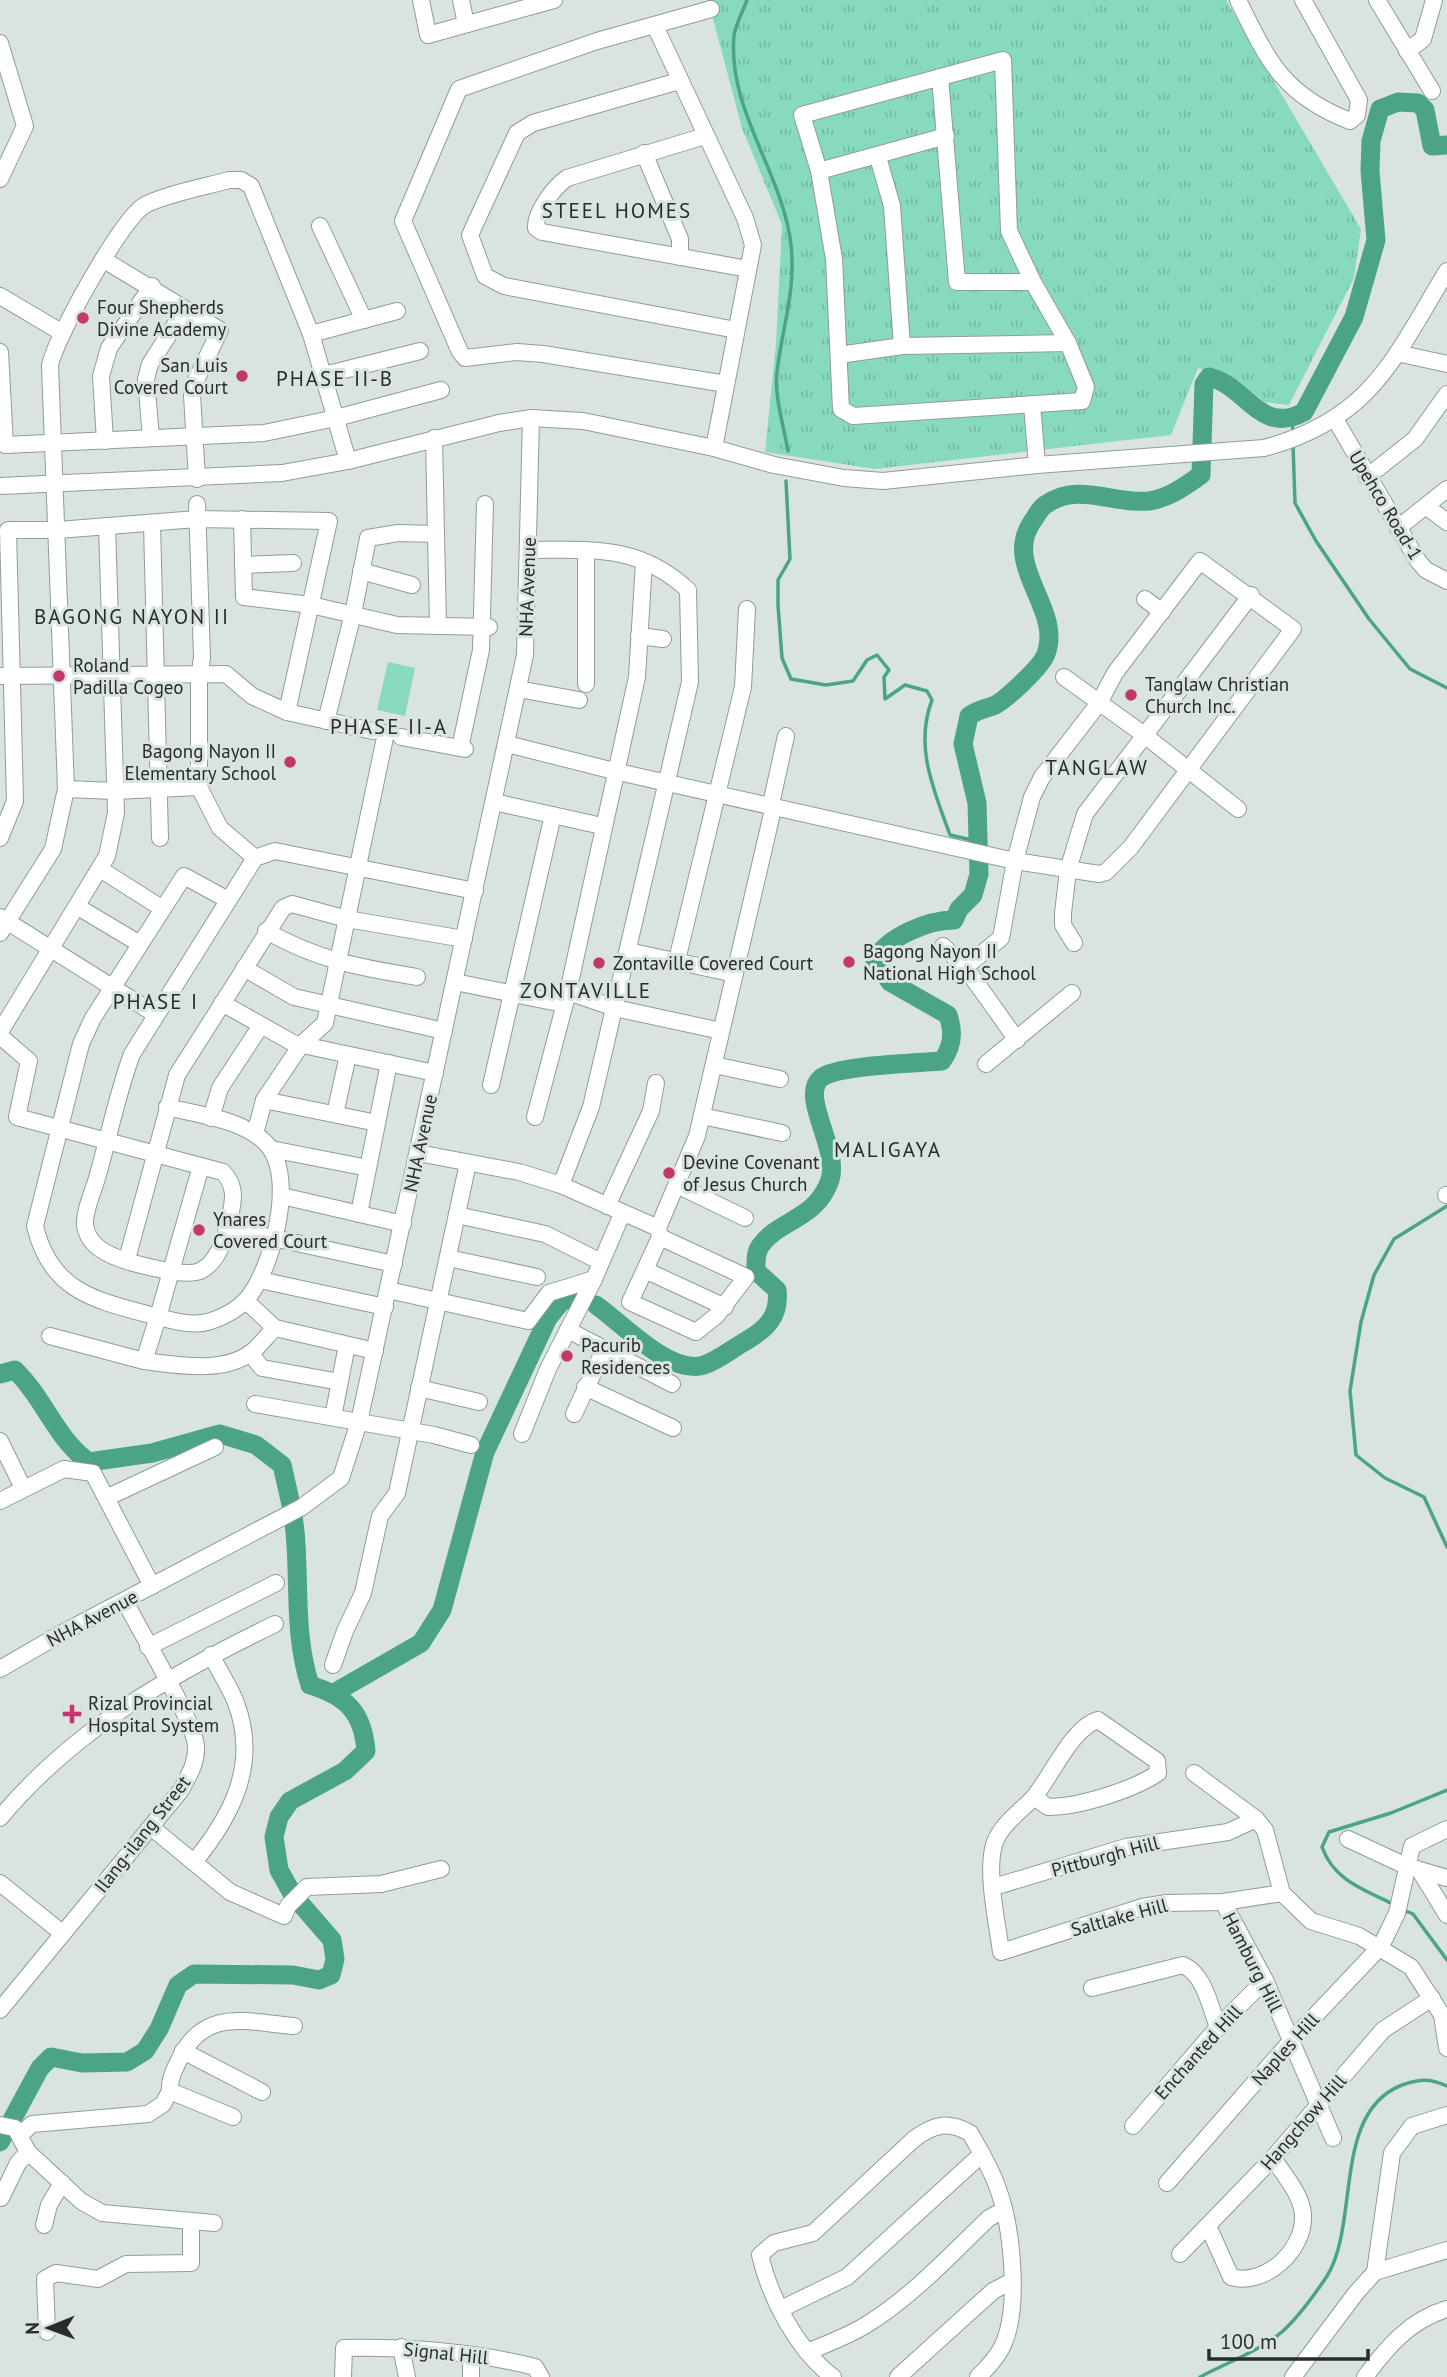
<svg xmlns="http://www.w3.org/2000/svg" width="1447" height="2377" viewBox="0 0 1447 2377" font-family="'PT Sans',sans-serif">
	<defs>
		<pattern id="grass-tufts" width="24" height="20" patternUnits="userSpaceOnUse" patternTransform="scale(1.75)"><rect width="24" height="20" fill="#88dabe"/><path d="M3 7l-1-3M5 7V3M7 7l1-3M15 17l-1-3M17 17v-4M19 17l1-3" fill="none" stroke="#75bba3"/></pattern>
	</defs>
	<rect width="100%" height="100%" fill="#d9e4e0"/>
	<!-- grass -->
	<polygon fill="url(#grass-tufts)" points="708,0 1226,0 1361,229 1354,278 1289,405 1265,402 1239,382 1198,368 1171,435 875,469 765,452 776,344 782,225 742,128"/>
	<!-- pitch -->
	<polygon fill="#88dabe" points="388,662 415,668 405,716 377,710"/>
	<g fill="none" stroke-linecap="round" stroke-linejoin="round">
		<!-- stream -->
		<g stroke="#4ba488" stroke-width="3.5">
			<path d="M747,0c-4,11 -11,24 -13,35 -7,75 49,138 57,210 5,48 -9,82 -14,127 -3,24 7,55 11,79"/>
			<polyline points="1292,418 1293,433"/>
			<polyline points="1293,445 1295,503 1316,541 1369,619 1410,669 1447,688"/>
			<path d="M786,481l4,78 -12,21v25l4,53 9,21 35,6 27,-4 14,-21 10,-5 12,15 -5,7 1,22 20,-14 22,6 5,9c-18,47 2,90 18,135l26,6"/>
			<polyline points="1447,1206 1394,1239 1374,1275 1361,1322 1350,1391 1356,1455 1385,1478 1424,1497 1447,1547"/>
			<path d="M1395,1905c-30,-15 -61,-24 -73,-58l7,-15 62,-19 56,-23"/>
			<polyline points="1401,1909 1413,1914 1447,1960"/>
			<path d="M1200,2377c24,-13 64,-28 84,-47 15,-14 31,-36 43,-54 33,-53 5,-164 75,-191 17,-6 28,-7 45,1"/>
		</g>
		<!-- river -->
		<g stroke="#4ba488" stroke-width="19">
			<path d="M596,1305c26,18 74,71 108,60 15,-5 29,-17 42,-24 22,-13 34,-26 31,-51l-21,-19c0,-9 -1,-19 5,-26 19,-26 55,-25 69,-65 10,-31 -31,-84 -9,-102 15,-13 98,-15 121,-17 11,-15 12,-29 6,-46l-58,-33 -15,-22c12,-23 53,-40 79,-40l5,-11 14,-14 6,-21 -2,-71 -14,-59 6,-28c8,-6 15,-7 24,-10 12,-5 49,-40 53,-52 17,-45 -44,-88 -14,-132 4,-5 7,-13 13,-17 33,-24 69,0 104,-4 20,-3 36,-15 52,-26l3,-91 5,-7c38,9 51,59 95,35l50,-95 22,-77 -6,-69 1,-30 9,-32 18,-7 20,1 7,7 7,36 15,-1"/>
			<path d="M0,1374l15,-4c29,28 41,69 74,92l63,-9 68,-19 36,11 26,20c6,26 13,53 14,80 3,47 -1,94 14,140 36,11 53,27 56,66l-21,20 -55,30 -11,16 -5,20 5,33 14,25 39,45 3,19 -4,16 -12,5 -26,-5 -99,-1 -16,11 -19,44 -14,22 -18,11 -45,1 -31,-6 -11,11 -40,74"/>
			<polyline points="334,1693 421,1643 442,1610 485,1452 548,1318 561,1302 574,1297"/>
		</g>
		<!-- minor casing -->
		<g stroke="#919c98" stroke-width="18">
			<g id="minor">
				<polyline points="421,0 428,35 554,0"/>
				<polyline points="461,0 466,24"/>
				<path d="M1238,0c30,61 45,95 112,121l7,-6 2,-15 -56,-100"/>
				<polyline points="1377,0 1432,91"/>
				<polyline points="711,9 597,41 459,89 403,221 460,352 465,358 517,352 543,354 726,384"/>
				<polyline points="655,26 745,218 753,245 714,448"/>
				<polyline points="0,43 25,126 0,179"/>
				<polyline points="1407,51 1423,39 1434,0"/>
				<polygon points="1003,60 1009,231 1033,282 1068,343 1086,387 1082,401 853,416 841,409 834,259 819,171 802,115"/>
				<polyline points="940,77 957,282 1033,282"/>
				<polyline points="679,81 533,123 517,133 470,235 485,276 504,286 736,330"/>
				<path d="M705,136l-138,42c-13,9 -32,34 -31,50l6,4 206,37"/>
				<polyline points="644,153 680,239 680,257"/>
				<polyline points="878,157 892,206 902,346"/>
				<polyline points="819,171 946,136"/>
				<polyline points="320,226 364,320"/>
				<polyline points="104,260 220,330 196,380 192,395 197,479"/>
				<polyline points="0,296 61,332"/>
				<polyline points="311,334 397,311"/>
				<polyline points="0,352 5,445 264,433 336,418 441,390"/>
				<polyline points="1397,353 1447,364"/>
				<polyline points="839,355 902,346 1068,343"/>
				<polyline points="324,375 420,351"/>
				<polyline points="1032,405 1037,465"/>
				<polyline points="1335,419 1418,561 1426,570 1447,581"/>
				<polyline points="151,438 146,379 150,364 185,309"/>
				<polyline points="434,438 436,534"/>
				<polyline points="105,441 101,376 109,348 152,286"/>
				<polyline points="1367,477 1415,439 1447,394"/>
				<path d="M0,486l282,-13 66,-12 151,-38 32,-5 52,3 131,27 60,17 70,13 39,3 154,-16 227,-17c108,-29 130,-90 183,-177"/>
				<polyline points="197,504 202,657 199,680 199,787 220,828 255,858"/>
				<polyline points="1427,507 1447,522"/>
				<polyline points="242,519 244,597 311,605 397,625 489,627"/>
				<polyline points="152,524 160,838"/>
				<polyline points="1398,528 1447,489"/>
				<path d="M528,550c64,0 110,-6 160,40l2,92 -99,425 -30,78"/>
				<polyline points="243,565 293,563"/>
				<polyline points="361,571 412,585"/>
				<polyline points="1145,599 1162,612"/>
				<polyline points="639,636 663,639"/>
				<polyline points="0,676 226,674 252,696 287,712 373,731"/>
				<polyline points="1064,677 1143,734 1238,809"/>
				<polyline points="586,684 586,550"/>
				<polyline points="518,689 579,700"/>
				<polyline points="326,721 353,614 368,538 398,533 436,534 438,626"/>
				<polyline points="401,737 465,749"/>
				<polyline points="507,744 614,771 1015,861 1099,874 1106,872 1131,847 1293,629 1200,561 1115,673 1099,703 1042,777 1032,797 1015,861 1001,938 965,967"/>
				<polyline points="460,748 481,650 485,504"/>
				<polyline points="66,789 115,791 199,787"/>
				<polyline points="494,802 602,826"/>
				<polyline points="771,804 786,736"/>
				<polyline points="0,838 15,801 8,530 58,530 197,519 329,521 287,712"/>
				<polyline points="100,869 163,909"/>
				<path d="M228,900l-44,-24 -91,142 -12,26 -46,182c16,68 64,75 123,91l-14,44c34,4 79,13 108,-9 8,-7 15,-16 23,-24"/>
				<polyline points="78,907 140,944"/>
				<polyline points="0,917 155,1014"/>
				<path d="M266,931c54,30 92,36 151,46"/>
				<path d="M0,933l53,-84 13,-60 -16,-424c7,-30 68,-139 92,-158 15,-11 67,-21 87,-27h12l10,6 60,148 37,127"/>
				<polyline points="1074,943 1063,925 1063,913 1068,870 1085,814 1251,595"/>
				<polyline points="943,946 965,967 1017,1040"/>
				<polyline points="628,951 735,974"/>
				<polyline points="677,960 743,687 747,609"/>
				<polyline points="244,968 294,997 444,1031"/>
				<polyline points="455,982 563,1004"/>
				<polyline points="568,992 615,1008 721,1031"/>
				<polyline points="222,1003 293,1043 435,1073"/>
				<polyline points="0,1032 107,856 116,813 107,526"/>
				<path d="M0,1036l29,25 -12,56 206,55c13,14 11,27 7,44 -4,20 -11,46 -30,55 -16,7 -77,-9 -93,-18 -12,-6 -20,-15 -22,-28 -1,-14 8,-33 12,-47 12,-41 20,-84 35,-124l123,-196 20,-7 200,40"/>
				<polyline points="986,1064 1072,993"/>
				<polyline points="714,1065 780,1079"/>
				<polyline points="491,1085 553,815"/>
				<polyline points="264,1100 377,1123"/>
				<path d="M167,1107c32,8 82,13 103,41 25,34 2,121 -23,151 -9,10 -24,18 -36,22 -17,6 -36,0 -53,-4l43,-151"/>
				<polyline points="335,1114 348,1055"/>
				<polyline points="702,1116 782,1133"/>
				<polyline points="535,1117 568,992 637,677 644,562"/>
				<polyline points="211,1118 220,1088 260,1027"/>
				<polyline points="255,1134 264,1100 301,1045 325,1023 386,733"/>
				<polyline points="271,1149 368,1168"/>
				<polyline points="418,1153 519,1172 561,1185 658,1228"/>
				<polyline points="677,1185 745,1218"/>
				<polyline points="1446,1195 1447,1195"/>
				<polyline points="282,1196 403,1224"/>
				<polyline points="607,1206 651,1111 656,1083"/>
				<polyline points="359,1214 389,1063"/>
				<polyline points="457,1215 545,1234 601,1262"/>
				<polyline points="227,1228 394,1264"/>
				<polyline points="660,1237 746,1277 716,1316 696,1332 630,1302 660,1237 658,1228 697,1136 774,805"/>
				<polyline points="448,1258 537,1277"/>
				<polyline points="127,1259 177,1075 283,908 292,904 347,919 464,939"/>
				<polyline points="645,1270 725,1307"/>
				<polyline points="260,1280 385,1307"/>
				<polyline points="388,1290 528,1321 549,1293 594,1279"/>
				<polyline points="246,1301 275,1328 375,1351"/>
				<polyline points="568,1330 672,1384"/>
				<polyline points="50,1336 144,1361"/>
				<polyline points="250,1353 262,1368 340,1382"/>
				<polyline points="585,1387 673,1428"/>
				<polyline points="419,1388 479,1402"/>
				<polyline points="255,1404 434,1435 471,1445"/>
				<polyline points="574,1414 604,1350"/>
				<polyline points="333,1417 347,1345"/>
				<polyline points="522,1434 548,1369 594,1279 622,1214"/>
				<polyline points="0,1441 23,1488"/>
				<polyline points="106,1498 215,1447"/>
				<polyline points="0,1501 64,1469 93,1473 152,1586"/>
				<polyline points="148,1647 276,1583"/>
				<polyline points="333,1665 345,1631 363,1593 380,1516 397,1493 468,1163"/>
				<polyline points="0,1669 62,1633 302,1507 341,1478 359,1422 525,655 531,418"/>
				<polyline points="1194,1773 1256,1819 1265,1830 1282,1893 1311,1921 1359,1936 1411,1967 1442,2015 1447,2048"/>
				<path d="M1034,1797l14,10c31,0 85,-17 110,-34l-1,-12 -59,-41c-27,8 -47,58 -65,78 -14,15 -36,29 -40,51 -6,28 4,73 8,103l141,-45 25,-4 56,-1 59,-9"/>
				<path d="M0,1818c75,-90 172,-144 275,-194"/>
				<polyline points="151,1827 230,1892 284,1916 288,1906 307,1887 381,1884 441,1869"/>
				<polyline points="1348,1839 1406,1866 1447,1878"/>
				<path d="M194,1862c38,-46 65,-98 42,-159 -6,-16 -17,-32 -25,-48"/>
				<polyline points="1420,1871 1447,1915"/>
				<polyline points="0,1883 62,1933"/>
				<polyline points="994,1887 1126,1847 1228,1832 1256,1819"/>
				<polyline points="1223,1902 1265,1980 1333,2138"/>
				<path d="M1092,1988l91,-23c22,10 27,42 35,62"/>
				<path d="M0,2010l181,-220c8,-15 16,-27 15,-44 -2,-26 -57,-116 -71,-145"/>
				<polyline points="183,2051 262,2092"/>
				<path d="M233,2117l-63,-26c-1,-11 4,-21 9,-31 25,-53 67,-38 115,-34"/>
				<polyline points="0,2125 15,2128 28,2152 81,2201 102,2213 214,2223"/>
				<polyline points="1133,2126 1218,2027 1265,1980"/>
				<polyline points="21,2134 32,2124 148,2114 163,2104 170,2091"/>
				<polyline points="1167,2183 1291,2041 1381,1946 1397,1913 1412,1846 1447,1829"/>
				<polyline points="1,2198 18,2163 28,2152"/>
				<polyline points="44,2225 49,2205 62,2183"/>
				<path d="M1208,2226l23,51c34,10 74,-27 72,-62 -1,-20 -19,-40 -30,-57"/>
				<polyline points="1180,2254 1273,2158 1383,2030 1432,1998"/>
				<polyline points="1375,2272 1392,2153 1412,2126 1447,2115"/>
				<polyline points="781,2309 847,2277 982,2154"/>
				<polyline points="47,2332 45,2279 56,2273 98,2279 126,2264 191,2263 191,2223"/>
				<polyline points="401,2347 407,2377"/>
				<path d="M807,2352c20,-8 41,-16 59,-27 47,-29 84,-70 123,-107l15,-8"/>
				<polyline points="471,2355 471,2377"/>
				<path d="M343,2377l1,-29c64,-1 128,3 191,19l6,10"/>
				<path d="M833,2377c-36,-27 -63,-79 -73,-122l14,-12 39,-10 101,-94c20,-15 34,-18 56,-6 10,17 20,34 27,53 15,39 24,123 5,161 -6,12 -15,21 -24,30"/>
				<polyline points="898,2377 993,2291 1012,2281"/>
				<polyline points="1293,2377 1356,2293 1375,2272 1447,2250"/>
				<path d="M1365,2377c22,-30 45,-57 82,-68"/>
			</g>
		</g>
		<!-- minor -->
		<use href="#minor" stroke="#fff" stroke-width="16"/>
	</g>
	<!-- markers -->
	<g fill="#c2376c" stroke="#d9e4e0" stroke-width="2.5">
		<circle cx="83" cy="318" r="7"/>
		<circle cx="242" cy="376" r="7"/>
		<circle cx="59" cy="676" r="7"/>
		<circle cx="1131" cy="695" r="7"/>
		<circle cx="290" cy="762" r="7"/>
		<circle cx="849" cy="962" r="7"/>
		<circle cx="599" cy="963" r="7"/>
		<circle cx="669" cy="1173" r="7"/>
		<circle cx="199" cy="1230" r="7"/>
		<circle cx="567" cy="1356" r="7"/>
		<path d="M68.5 1703.5h7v7h7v7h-7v7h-7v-7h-7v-7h7z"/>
	</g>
	<g text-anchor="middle" stroke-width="6" stroke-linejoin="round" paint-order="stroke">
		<!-- poi labels -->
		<g font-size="19" fill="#282c2b" stroke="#d9e4e0" text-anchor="start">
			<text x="97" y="314">Four Shepherds<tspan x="97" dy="22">Divine Academy</tspan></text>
			<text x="228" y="372" text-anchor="end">San Luis<tspan x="228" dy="22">Covered Court</tspan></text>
			<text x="73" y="672">Roland<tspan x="73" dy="22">Padilla Cogeo</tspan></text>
			<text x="1145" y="691">Tanglaw Christian<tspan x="1145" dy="22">Church Inc.</tspan></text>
			<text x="276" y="758" text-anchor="end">Bagong Nayon II<tspan x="276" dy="22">Elementary School</tspan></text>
			<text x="863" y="958">Bagong Nayon II<tspan x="863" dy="22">National High School</tspan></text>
			<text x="613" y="970">Zontaville Covered Court</text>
			<text x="683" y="1169">Devine Covenant<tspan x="683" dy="22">of Jesus Church</tspan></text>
			<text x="213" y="1226">Ynares<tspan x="213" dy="22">Covered Court</tspan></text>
			<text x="581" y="1352">Pacurib<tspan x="581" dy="22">Residences</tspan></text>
			<text x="88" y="1710">Rizal Provincial<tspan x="88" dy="22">Hospital System</tspan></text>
		</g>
		<!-- street labels -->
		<g font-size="19" fill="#282c2b" stroke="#d9e4e0">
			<text transform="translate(1386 505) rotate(59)" y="7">Upehco Road-1</text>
			<text transform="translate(527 587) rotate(-88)" y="7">NHA Avenue</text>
			<text transform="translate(420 1143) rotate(-78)" y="7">NHA Avenue</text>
			<text transform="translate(92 1618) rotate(-28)" y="7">NHA Avenue</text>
			<text transform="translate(142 1834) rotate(-52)" y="7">Ilang-ilang Street</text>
			<text transform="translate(1105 1856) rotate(-15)" y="7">Pittburgh Hill</text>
			<text transform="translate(1119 1917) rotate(-15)" y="7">Saltlake Hill</text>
			<text transform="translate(1253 1962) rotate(63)" y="7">Hamburg Hill</text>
			<text transform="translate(1285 2049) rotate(-48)" y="7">Naples Hill</text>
			<text transform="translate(1198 2052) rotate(-48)" y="7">Enchanted Hill</text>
			<text transform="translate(1303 2122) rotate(-49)" y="7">Hangchow Hill</text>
			<text transform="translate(446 2353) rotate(6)" y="7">Signal Hill</text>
		</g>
		<!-- neighbourhood labels -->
		<g font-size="21" letter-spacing="2" fill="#282c2b" stroke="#d9e4e0">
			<text x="617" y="218">STEEL HOMES</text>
			<text x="335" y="386">PHASE II-B</text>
			<text x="132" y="624">BAGONG NAYON II</text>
			<text x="389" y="734">PHASE II-A</text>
			<text x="1097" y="775">TANGLAW</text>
			<text x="586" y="998">ZONTAVILLE</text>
			<text x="156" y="1009">PHASE I</text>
			<text x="888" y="1157">MALIGAYA</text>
		</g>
	</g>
	<!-- north arrow -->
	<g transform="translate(49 2328) rotate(269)" stroke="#d9e4e0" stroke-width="5" paint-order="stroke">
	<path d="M0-5L12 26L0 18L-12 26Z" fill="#282c2b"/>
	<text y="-10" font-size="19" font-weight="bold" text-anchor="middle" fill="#282c2b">N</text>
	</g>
	<!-- scale -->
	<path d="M1209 2349v10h159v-10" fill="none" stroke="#282c2b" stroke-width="3.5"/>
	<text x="1220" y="2349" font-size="21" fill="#282c2b" stroke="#d9e4e0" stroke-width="5" paint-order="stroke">100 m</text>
</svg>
